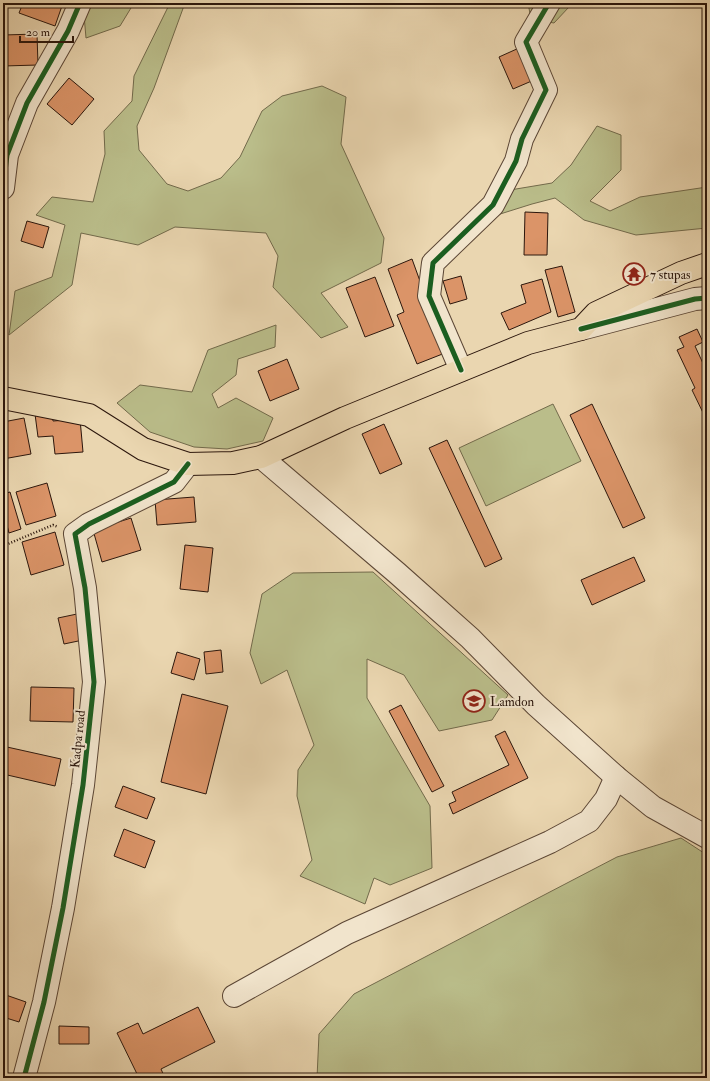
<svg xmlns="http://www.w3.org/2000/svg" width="710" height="1081" viewBox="0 0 710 1081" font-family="'IM FELL Double Pica',serif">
	<rect width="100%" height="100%" fill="#ead6b0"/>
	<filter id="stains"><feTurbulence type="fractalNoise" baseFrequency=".005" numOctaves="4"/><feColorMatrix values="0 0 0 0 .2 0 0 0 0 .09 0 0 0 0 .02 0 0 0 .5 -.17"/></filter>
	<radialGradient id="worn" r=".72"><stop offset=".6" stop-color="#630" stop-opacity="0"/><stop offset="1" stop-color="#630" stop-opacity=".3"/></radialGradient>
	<!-- green -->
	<g fill="#babd8a" stroke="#726a4b">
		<polygon points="87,3 134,3 120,26 86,38 84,15"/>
		<polygon points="170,3 185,3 154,88 137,126 139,150 167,184 188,191 221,178 240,157 262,111 282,96 322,86 346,97 341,144 384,238 381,263 321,293 348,327 321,338 273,287 278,256 266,233 175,227 138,245 81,233 72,285 9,335 15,291 52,277 65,225 36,215 52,197 93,202 105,154 104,131 132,101 134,76"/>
		<polygon points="528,3 568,3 569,7 554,23 531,19"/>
		<polygon points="597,126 621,135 621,170 590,201 610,211 640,197 707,187 707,228 636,235 584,220 555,198 532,204 497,215 510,190 552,183 571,165"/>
		<polygon points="276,325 275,347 238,359 236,375 212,394 218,408 236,398 273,418 263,441 227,449 194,447 150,432 117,403 140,385 192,392 208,350"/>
		<polygon points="553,404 581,461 486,506 459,448"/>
		<polygon points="373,572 508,695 492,720 439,731 404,675 367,659 367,698 430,806 432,868 390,885 374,878 365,904 300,876 312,860 297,796 298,770 314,745 287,670 261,684 250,653 262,594 293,573"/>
		<polygon points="681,838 707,855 707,1078 317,1078 319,1034 354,994 617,857"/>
	</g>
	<!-- building -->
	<g fill="#db9468" stroke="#2b160c">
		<polygon points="23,3 63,3 55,26 19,13"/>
		<polygon points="37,34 38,65 3,66 3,35"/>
		<polygon points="519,48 534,80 513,89 499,57"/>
		<polygon points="69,78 94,99 72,125 47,104"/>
		<polygon points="525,212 548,213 547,255 524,255"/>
		<polygon points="27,221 49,227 43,248 21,241"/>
		<polygon points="412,259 429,306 445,353 417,364 397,315 404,312 388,269"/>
		<polygon points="562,266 575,312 558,317 545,270"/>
		<polygon points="461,276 467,299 450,304 443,281"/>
		<polygon points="375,277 394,326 365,337 346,288"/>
		<polygon points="542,279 551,312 509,330 501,313 526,303 521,285"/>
		<polygon points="697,329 703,342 695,346 707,372 707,421 692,390 695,388 677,350 684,347 679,337"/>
		<polygon points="287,359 299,389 270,401 258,371"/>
		<polygon points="592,404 645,518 623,528 570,415"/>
		<polygon points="52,413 53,421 80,419 83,452 55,454 53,436 38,437 35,414"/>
		<polygon points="24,418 31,454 3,459 3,422"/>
		<polygon points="384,424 402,464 380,474 362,434"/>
		<polygon points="447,440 502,559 485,567 429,448"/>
		<polygon points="47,483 56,516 26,525 16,492"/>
		<polygon points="10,492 21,529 9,533 3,510 3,494"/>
		<polygon points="194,497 196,522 157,525 155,500"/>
		<polygon points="131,518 141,550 102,562 93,530"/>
		<polygon points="55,532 64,565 31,575 22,542"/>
		<polygon points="185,545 213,548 208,592 180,589"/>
		<polygon points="634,557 645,581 592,605 581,580"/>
		<polygon points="77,614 83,640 64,644 58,618"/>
		<polygon points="221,650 223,672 206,674 204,652"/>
		<polygon points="177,652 200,659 194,680 171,673"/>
		<polygon points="31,687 74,688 73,722 30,721"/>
		<polygon points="182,694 228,706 206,794 161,782"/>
		<polygon points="401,705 444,786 432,792 389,711"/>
		<polygon points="505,731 528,778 453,814 449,804 456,801 452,792 509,765 495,736"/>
		<polygon points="7,747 61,759 55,786 3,774 3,766"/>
		<polygon points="123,786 155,798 147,819 115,807"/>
		<polygon points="124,829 155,841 145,868 114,856"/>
		<polygon points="3,994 26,1002 19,1022 3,1017"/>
		<polygon points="198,1007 215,1042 161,1069 165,1078 139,1078 117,1033 138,1023 143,1034"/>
		<polygon points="59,1026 89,1027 89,1044 59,1044"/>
	</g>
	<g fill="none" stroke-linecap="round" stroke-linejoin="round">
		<!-- minor casing -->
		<g stroke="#5b4635" stroke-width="24">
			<g id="minor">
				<polyline points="3,188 7,155 27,103 68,31 80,3"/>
				<polyline points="581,329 695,299 707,298"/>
				<polyline points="461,370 429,296 433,263 493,205 516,161 522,139 546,90 526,42 549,3"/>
				<polyline points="261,457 397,573 470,638 536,705 616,777 653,807 707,837"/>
				<polyline points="234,996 347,933 550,842 589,821 606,799 616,777"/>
				<polyline points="24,1078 44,1002 63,908 83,785 94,682 85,588 75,534 89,524 174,482 188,464"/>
			</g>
		</g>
		<!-- major casing -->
		<g stroke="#2b160c" stroke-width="24">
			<polyline id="major" points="3,398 89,415 143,449 188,464 233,463 261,457 345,418 528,343 581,329 596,313 681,273 707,264"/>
		</g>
		<!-- path -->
		<polyline stroke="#2b160c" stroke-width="2.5" stroke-dasharray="1 2" stroke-linecap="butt" points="3,546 53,525 58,527"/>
		<!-- minor -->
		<use href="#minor" stroke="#f1e4cc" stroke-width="22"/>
		<!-- major -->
		<use href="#major" stroke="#ead6b0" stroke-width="22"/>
		<!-- cycleway casing -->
		<g stroke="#f1e4cc" stroke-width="8">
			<g id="cycleway">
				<polyline points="3,188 7,155 27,103 68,31 80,3"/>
				<polyline points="581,329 695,299 707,298"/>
				<polyline points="461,370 429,296 433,263 493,205 516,161 522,139 546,90 526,42 549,3"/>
				<polyline points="24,1078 44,1002 63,908 83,785 94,682 85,588 75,534 89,524 174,482 188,464"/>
			</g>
		</g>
		<!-- cycleway -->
		<use href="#cycleway" stroke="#1b5e20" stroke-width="5"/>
	</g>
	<!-- icons -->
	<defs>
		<g id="temple-ring" transform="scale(1.15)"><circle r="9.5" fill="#f1e4cc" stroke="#8f2418" stroke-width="1.5"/><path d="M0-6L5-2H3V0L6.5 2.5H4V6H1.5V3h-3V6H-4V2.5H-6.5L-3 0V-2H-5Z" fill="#8f2418"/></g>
		<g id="school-ring" transform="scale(1.15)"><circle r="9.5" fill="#f1e4cc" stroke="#8f2418" stroke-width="1.5"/><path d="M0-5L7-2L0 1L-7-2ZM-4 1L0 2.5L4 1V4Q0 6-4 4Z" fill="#8f2418"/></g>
	</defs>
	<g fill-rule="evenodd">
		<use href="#temple-ring" x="634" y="274"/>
		<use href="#school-ring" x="474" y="701"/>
	</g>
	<g text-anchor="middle" stroke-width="4" stroke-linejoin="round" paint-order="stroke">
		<!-- poi labels -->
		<g font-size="13" fill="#2b160c" stroke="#f1e4cc" text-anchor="start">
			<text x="650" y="279">7 stupas</text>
			<text x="490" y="706">Lamdon</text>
		</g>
		<!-- street labels -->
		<g font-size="13" fill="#2b160c" stroke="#f1e4cc">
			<text transform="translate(77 739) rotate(-84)" y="5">Kadpa road</text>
		</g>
	</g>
	<!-- margin -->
	<rect width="710" height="1081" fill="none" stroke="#ead6b0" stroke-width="16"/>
	<rect x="4" y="4" width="702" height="1073" fill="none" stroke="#2b160c" stroke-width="2"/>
	<rect x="8" y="8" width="694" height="1065" fill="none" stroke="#2b160c"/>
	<!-- scale -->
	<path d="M20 36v6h53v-6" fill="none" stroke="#2b160c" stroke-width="2"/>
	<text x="26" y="36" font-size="12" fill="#2b160c" stroke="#f1e4cc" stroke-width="3" paint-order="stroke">20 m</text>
	<rect width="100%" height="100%" filter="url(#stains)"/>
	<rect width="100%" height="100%" fill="url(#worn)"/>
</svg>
